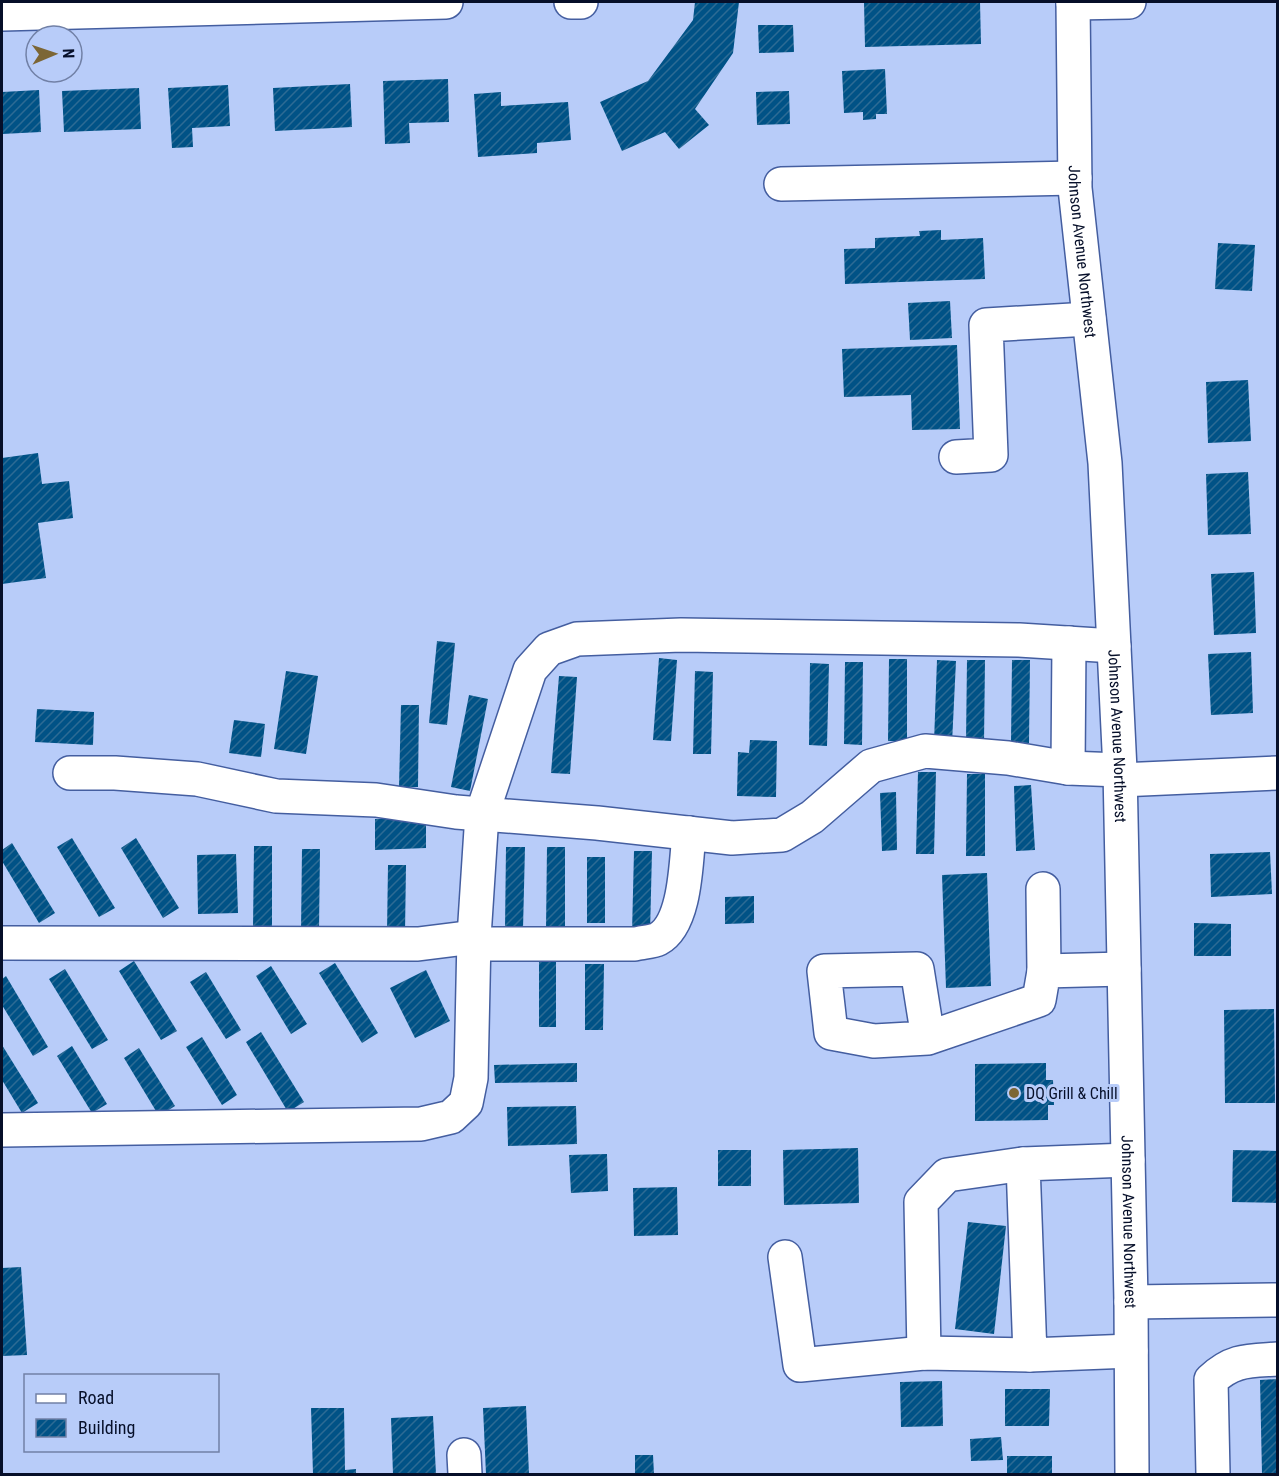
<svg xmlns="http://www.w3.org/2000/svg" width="1279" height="1476" viewBox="0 0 1279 1476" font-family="'Roboto Condensed',sans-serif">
	<defs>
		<pattern id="building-hatch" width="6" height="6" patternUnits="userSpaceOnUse" patternTransform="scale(1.5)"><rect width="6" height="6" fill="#005286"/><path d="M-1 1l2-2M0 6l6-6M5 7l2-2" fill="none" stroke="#2d6b94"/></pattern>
	</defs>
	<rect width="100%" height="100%" fill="#b8ccf9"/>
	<!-- building -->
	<g fill="url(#building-hatch)">
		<polygon points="695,2 739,2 733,53 695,109 709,125 679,149 665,132 622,151 600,102 648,81 693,20"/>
		<polygon points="864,2 980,2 981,44 865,47"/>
		<polygon points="758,25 793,25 794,52 759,53"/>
		<polygon points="885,69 887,114 876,114 876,119 863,120 863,112 844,113 842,71"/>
		<polygon points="448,79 449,122 409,123 410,143 385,144 383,81"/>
		<polygon points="350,84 352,127 275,131 273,88"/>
		<polygon points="228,85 230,126 192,128 193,147 172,148 168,88"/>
		<polygon points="139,88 141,129 64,132 62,91"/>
		<polygon points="39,90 41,132 2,134 2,92"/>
		<polygon points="789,91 790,124 757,125 756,92"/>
		<polygon points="501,92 501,106 568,102 571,140 537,143 537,153 478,157 474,94"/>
		<polygon points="941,230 941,240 983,238 985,279 845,284 844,249 875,248 875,238 920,236 919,231"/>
		<polygon points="1218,243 1255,245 1252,291 1215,289"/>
		<polygon points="950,301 952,338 910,340 908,303"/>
		<polygon points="957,345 960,429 912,430 911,395 844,397 842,349"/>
		<polygon points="1248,380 1251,441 1208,443 1206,382"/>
		<polygon points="38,453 42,484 69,481 73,518 38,523 46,578 2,584 2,458"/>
		<polygon points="1248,472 1251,534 1208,535 1206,474"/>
		<polygon points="1254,572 1256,633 1214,635 1211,574"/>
		<polygon points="437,641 455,643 447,725 429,723"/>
		<polygon points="1251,652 1253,713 1211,715 1208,654"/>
		<polygon points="659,658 677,660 671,741 653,740"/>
		<polygon points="889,659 907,659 907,741 888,741"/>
		<polygon points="937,660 956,661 952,743 934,742"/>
		<polygon points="967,660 985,660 984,742 966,742"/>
		<polygon points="1012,660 1030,660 1029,743 1011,742"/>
		<polygon points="845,662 863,662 862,745 844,744"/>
		<polygon points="810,663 829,664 827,746 809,745"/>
		<polygon points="286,671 318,676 306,754 274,749"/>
		<polygon points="695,671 713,672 711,754 693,754"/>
		<polygon points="559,676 577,677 570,774 551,773"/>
		<polygon points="469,695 488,699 470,791 451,787"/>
		<polygon points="401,705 419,705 418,787 399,787"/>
		<polygon points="37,709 94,712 93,745 35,742"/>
		<polygon points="234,720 265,724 261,757 229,753"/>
		<polygon points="750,740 777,741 776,797 737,796 738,752 749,753"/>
		<polygon points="918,772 936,772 934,854 916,854"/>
		<polygon points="967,774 985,774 985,856 966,856"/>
		<polygon points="1031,785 1035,850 1016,851 1014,786"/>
		<polygon points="896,792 897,850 882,851 880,793"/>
		<polygon points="426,818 426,848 375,850 375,819"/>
		<polygon points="72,838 115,908 99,917 57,847"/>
		<polygon points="136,838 179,908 163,918 121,848"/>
		<polygon points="12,843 55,913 39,923 2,861 2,850"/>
		<polygon points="254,846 272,846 272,928 253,928"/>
		<polygon points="506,847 525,847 523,929 505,929"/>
		<polygon points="547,847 565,847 565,929 546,929"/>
		<polygon points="302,849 320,849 319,931 301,931"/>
		<polygon points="634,851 652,851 650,934 632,933"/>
		<polygon points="1270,852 1272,894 1211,897 1210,854"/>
		<polygon points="236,854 238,913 198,914 197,855"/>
		<rect x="587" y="857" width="18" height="66"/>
		<polygon points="388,865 406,865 405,933 387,933"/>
		<polygon points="987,873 991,986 946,988 942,875"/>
		<polygon points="754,896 754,923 725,924 725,897"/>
		<polygon points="1194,923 1231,924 1231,956 1194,956"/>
		<polygon points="134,961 177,1031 161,1040 119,971"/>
		<rect x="539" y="961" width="17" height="66"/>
		<polygon points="335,963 378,1033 362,1043 319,973"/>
		<polygon points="585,964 604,964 603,1030 585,1030"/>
		<polygon points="271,966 307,1024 291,1034 256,976"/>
		<polygon points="65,969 108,1040 92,1049 49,979"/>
		<polygon points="426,970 450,1021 415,1038 390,988"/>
		<polygon points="206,972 241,1030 226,1039 190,982"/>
		<polygon points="6,976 48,1047 33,1056 2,1005 2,979"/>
		<polygon points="1274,1009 1275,1103 1225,1103 1224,1010"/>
		<polygon points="261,1032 304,1102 288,1112 246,1042"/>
		<polygon points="202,1037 237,1095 222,1105 186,1047"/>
		<polygon points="2,1045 38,1103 22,1113 2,1080"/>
		<polygon points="72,1046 107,1104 92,1113 57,1056"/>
		<polygon points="139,1048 175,1106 159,1116 124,1058"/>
		<polygon points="577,1063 577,1082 495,1083 494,1065"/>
		<polygon points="1046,1063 1046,1080 1053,1080 1054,1105 1048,1105 1048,1120 975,1121 975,1064"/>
		<polygon points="576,1106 577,1144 508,1146 507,1107"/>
		<polygon points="858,1148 859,1203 784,1205 783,1150"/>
		<rect x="718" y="1150" width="33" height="36"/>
		<polygon points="1233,1150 1278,1151 1278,1203 1232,1202"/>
		<polygon points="607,1154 608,1191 571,1193 569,1155"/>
		<polygon points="677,1187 678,1235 634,1236 633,1188"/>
		<polygon points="968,1222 1006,1226 994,1334 955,1329"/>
		<polygon points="21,1267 27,1355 2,1356 2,1268"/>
		<polygon points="1278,1379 1278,1474 1262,1474 1260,1380"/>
		<polygon points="942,1381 943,1426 901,1427 900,1382"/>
		<polygon points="1005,1389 1050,1389 1049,1426 1005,1426"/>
		<polygon points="526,1406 529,1474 486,1474 483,1408"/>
		<polygon points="311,1408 344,1408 345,1470 356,1469 356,1474 313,1474"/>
		<polygon points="433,1416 436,1474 393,1474 391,1418"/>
		<polygon points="1001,1437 1003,1460 971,1461 970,1439"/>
		<polygon points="635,1455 653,1455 654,1474 635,1474"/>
		<rect x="1007" y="1456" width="45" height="18"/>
	</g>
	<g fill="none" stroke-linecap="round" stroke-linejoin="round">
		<!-- minor casing -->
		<g stroke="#445ea0" stroke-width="36">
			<g id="minor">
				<polyline points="571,2 581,2"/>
				<path id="s1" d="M1073,2l2,186 30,275 15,307 11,532 1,172"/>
				<polyline points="1073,3 1129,2"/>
				<polyline points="2,14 446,2"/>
				<polyline points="781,184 1075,178"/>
				<polyline points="956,457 991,455 986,325 1089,319"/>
				<polyline points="1068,768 1069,643"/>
				<polyline points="70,773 115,773 197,779 276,796 376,800 456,812 597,823 732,838 782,835 812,817 871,766 925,751 1008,758 1068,768 1120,770"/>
				<polyline points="1120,780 1278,773"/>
				<polyline points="1043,889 1044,971"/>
				<polyline points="2,943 418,944 474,937"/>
				<path d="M475,944h160c7,-2 17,-2 23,-5 28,-15 28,-78 31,-106"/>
				<polyline points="928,1038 917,969 824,971 831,1033 874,1041 928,1038 1039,1000 1044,971 1124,969"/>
				<polyline points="2,1130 421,1124 451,1117 466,1103 471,1078 474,937 482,814 530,670 549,649 577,639 681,635 1019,640 1114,646"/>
				<polyline points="1128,1160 1023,1164 1030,1355 1131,1351"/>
				<polyline points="785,1257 800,1365 924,1353 1030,1355"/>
				<polyline points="1131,1302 1278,1300"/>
				<polyline points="924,1353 921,1202 947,1175 1023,1164"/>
				<polyline points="464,1455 465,1474"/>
				<path d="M1213,1474l-2,-94c22,-21 38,-19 67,-21"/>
			</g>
		</g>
		<!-- minor -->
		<use href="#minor" stroke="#fff" stroke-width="33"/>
	</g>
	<!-- markers -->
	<circle fill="#7c6635" stroke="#b8ccf9" stroke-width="2" cx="1014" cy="1093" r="6"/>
	<g text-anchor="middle" stroke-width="6" stroke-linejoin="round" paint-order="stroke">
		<!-- street labels -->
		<g font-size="16" fill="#060f29" stroke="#b8ccf9">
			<text dy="6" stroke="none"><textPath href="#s1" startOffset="250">Johnson Avenue Northwest</textPath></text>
			<text dy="6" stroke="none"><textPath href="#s1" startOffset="736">Johnson Avenue Northwest</textPath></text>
			<text dy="6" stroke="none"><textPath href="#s1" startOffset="1222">Johnson Avenue Northwest</textPath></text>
		</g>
		<!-- poi labels -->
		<g font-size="16" fill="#060f29" stroke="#b8ccf9" text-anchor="start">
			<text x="1026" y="1099">DQ Grill &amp; Chill</text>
		</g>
	</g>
	<!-- border -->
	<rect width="1279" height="1476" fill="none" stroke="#060f29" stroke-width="6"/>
	<!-- legend -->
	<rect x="24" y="1374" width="195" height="78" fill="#b8ccf9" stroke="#7180a6" stroke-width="1.5"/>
	<rect x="36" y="1394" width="30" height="9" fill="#ffffff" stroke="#7180a6" stroke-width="1.5"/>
	<text x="78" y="1404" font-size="18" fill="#060f29">Road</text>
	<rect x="36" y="1419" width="30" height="18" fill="url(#building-hatch)" stroke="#7180a6" stroke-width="1.5"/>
	<text x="78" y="1434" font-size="18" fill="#060f29">Building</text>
	<!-- north arrow -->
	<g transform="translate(54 54) rotate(88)"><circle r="28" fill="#b8ccf9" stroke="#7180a6" stroke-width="1.5"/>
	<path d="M0-4.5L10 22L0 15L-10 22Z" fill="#7c6635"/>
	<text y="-9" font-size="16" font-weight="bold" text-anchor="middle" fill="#060f29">N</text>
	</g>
</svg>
